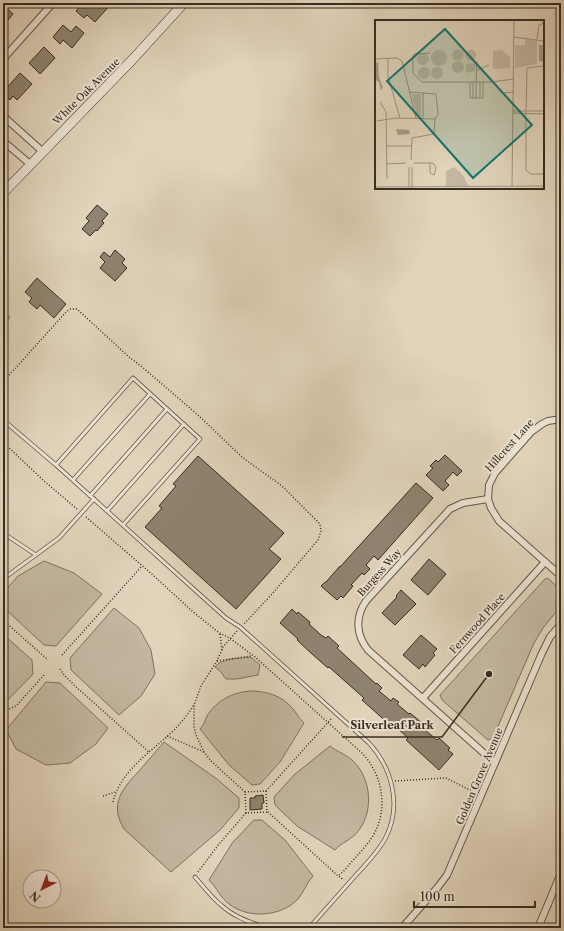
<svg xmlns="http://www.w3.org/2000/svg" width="564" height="931" viewBox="0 0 564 931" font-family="'Libre Caslon Text',serif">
	<rect width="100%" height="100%" fill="#e1d4bb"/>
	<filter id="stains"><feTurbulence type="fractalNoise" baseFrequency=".005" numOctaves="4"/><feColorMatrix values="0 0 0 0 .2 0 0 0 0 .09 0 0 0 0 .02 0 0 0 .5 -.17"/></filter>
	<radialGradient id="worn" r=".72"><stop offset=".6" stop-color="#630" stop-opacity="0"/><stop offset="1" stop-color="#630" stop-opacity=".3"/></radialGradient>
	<!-- green -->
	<g fill="#c4b8a1" stroke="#7d7261">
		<polygon points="44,561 74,573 102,594 56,646 44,645 3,607 3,593 18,576"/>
		<polygon points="547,578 550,580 561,590 561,606 543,628 534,643 493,738 488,740 442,700 440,695 544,580"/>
		<polygon points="114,608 139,628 151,650 155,674 141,696 119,715 71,670 70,658"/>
		<polygon points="3,634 32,660 33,674 3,705"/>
		<path d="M248,657l4,1 8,7 -2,10 -21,4h-11l-6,-8 -5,-4c6,-9 23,-8 33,-10z"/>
		<polygon points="46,682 60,683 108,728 96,744 70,763 46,765 16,749 6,730"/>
		<path d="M249,691c17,0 32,4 43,17 5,5 7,11 12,15l-24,39 -20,22 -8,1 -23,-20 -29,-36c4,-4 5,-9 7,-13 10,-16 25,-23 42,-25z"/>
		<path d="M164,742l53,37 22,19v10l-19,22 -49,42 -47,-43c-15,-25 -2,-40 15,-58 8,-10 17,-19 25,-29z"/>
		<path d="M330,746c7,6 16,8 23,15 18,17 21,49 6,69 -7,10 -17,12 -24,20l-38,-24 -22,-21 -1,-8 20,-22z"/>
		<path d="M254,820h8l23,20 28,36c-6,6 -9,16 -15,23 -17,18 -50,20 -69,5 -9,-7 -12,-16 -20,-24l24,-38z"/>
	</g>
	<!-- building -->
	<g fill="#8f8471" stroke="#362d21">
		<polygon points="83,3 112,3 95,22 87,15 84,18 76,11"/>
		<polygon points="3,5 13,14 3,26"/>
		<polygon points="63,25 71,32 76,26 84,33 72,48 63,40 60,44 53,37"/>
		<polygon points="44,47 55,58 40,74 29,63"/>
		<polygon points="20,73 32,84 17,100 13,96 10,100 3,92"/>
		<polygon points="97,205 108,214 102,221 104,223 97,231 96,230 90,236 82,229 89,221 86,218"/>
		<polygon points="115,250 125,259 122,263 127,268 115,281 100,268 105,262 100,257 104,252 110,257"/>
		<polygon points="37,278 66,304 54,318 40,305 37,309 29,302 32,298 25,292"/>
		<polygon points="445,455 462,471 457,476 453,472 445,481 449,485 443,491 426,475 433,468 430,466 436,460 438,462"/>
		<polygon points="198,456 284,533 269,549 281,559 236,609 145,527 162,508 159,506 176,486 173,484"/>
		<polygon points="416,483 433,498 378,560 374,556 366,565 370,569 364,575 362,573 351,585 353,586 343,598 341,596 337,600 321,586 325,582 326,582 340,566 340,567"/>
		<polygon points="429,559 446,574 428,595 411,580"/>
		<polygon points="401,590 416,604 395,625 382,613 397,597 396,596"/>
		<polygon points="292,609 297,614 298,612 310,622 309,624 321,635 326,638 328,636 339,646 337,648 376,684 377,683 382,688 379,691 391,701 393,698 399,702 397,704 409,714 410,713 422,723 421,725 426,729 425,730 437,740 439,738 450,748 448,750 453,754 439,770 406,740 408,738 397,728 395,731 389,726 390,725 362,700 364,698 329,667 328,668 312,654 297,640 298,639 280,623"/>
		<polygon points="421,635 437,649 433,653 435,655 425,667 423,664 419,669 403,655"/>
		<polygon points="263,795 264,803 262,803 262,809 250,810 250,798 255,798 255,796"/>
	</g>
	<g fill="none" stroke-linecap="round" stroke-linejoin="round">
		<!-- lane casing -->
		<g stroke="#615748" stroke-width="4.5">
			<g id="lane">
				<polyline points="3,315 8,317"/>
				<path d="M3,420l53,45 170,153 14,9 129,116c23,25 33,62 17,94 -7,14 -19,26 -30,38 -16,18 -31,35 -47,53"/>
				<polyline points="56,465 133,378 200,439 123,525"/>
				<polyline points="73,480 150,394"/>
				<polyline points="90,496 167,409"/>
				<polyline points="107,511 184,424"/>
				<polyline points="3,533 36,555"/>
				<polyline points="3,579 59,538 94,499"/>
				<path d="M195,877c8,9 16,20 26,28 13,12 29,17 45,23"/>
				<polyline points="273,928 281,926 287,928"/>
			</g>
		</g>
		<!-- street casing -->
		<g stroke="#615748" stroke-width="8">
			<g id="street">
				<polyline points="3,59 53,3"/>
				<polyline points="3,116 42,151"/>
				<polyline points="3,141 30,164"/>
				<polyline points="561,419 548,421 542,424 531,432 495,473 489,485 488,499 491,508 499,521 561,576"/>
				<path d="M488,499l-25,4 -13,6 -84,92c-11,16 -10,34 2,49l127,113"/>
				<polyline points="423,698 545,562"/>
				<polyline points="402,928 438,887 447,875 542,653 550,637 561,624"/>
				<polyline points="538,928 561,873"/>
			</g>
		</g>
		<!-- secondary casing -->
		<g stroke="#362d21" stroke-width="10">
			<polyline id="secondary" points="3,193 133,59 184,3"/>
		</g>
		<!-- path -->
		<g stroke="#362d21" stroke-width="1.5" stroke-dasharray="1 2" stroke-linecap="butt">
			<polyline points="3,382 66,312 70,309 77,309 129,357 141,366 198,415 243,458 282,486 320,524 321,531 318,540 272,594 244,624"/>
			<polyline points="3,442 44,481 77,509"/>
			<path d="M86,517l68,59 38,35 26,21 13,7 24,18 107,96c19,20 26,51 14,77 -5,11 -13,19 -20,27 -6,6 -11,14 -17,18"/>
			<polyline points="3,620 48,660"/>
			<polyline points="237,631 223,647 217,661 201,686 194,705 194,727 196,735 204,752 211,761 245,792"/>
			<polyline points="220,634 222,650"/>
			<polyline points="62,655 142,566"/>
			<polyline points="217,661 251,656"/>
			<polyline points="60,669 64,675 75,686 149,752"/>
			<polyline points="5,713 9,709 16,706 44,675"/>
			<polyline points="167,736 204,752"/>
			<polyline points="395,781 446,778 472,791"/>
			<polyline points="266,791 267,812 246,813 245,792 266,791 332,718"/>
			<polyline points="103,796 115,792"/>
			<path d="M113,802c8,-32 37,-49 60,-71 8,-8 15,-17 21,-26"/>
			<polyline points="268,812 337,875 344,880"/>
			<polyline points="198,872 219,844 246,813"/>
		</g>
		<!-- lane -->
		<use href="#lane" stroke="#ece3d3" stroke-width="3"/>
		<!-- street -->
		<use href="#street" stroke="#ece3d3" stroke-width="6"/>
		<!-- secondary -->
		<use href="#secondary" stroke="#ece3d3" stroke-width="9"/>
	</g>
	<g text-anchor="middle" stroke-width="4" stroke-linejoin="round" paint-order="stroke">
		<!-- street labels -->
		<g font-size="10" fill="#362d21" stroke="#ece3d3">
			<text transform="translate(86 91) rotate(-45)" y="4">White Oak Avenue</text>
			<text transform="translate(509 445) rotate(-48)" y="4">Hillcrest Lane</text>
			<text transform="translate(379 572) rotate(-48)" y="4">Burgess Way</text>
			<text transform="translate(477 623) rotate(-48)" y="4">Fernwood Place</text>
			<text transform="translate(479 776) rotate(-67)" y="4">Golden Grove Avenue</text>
		</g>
	</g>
	<!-- overview -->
	<g transform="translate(375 20)">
		<rect width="169" height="169" fill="#e1d4bb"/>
		<path d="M150,19l12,1v24l-22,4v-23h10zM77.5 35a5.5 5.5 0 1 1 11 0a5.5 5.5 0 1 1-11 0ZM90.5 35a5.5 5.5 0 1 1 11 0a5.5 5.5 0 1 1-11 0ZM127,30l8,7v11l-17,1v-18zM56 38a8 8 0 1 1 16 0a8 8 0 1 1-16 0ZM42 39a6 6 0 1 1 12 0a6 6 0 1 1-12 0ZM77 47a6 6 0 1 1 12 0a6 6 0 1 1-12 0ZM101,43l-1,8 -9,2v-9zM43 53a6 6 0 1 1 12 0a6 6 0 1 1-12 0ZM56 53a6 6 0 1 1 12 0a6 6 0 1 1-12 0ZM37,74h9v22h-4zM79,147l8,7 7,12h-23v-15z" fill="#c4b8a1"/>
		<path d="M164,25h5v17l-5,-1zM3,42l1,15 4,11 -2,2 -2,-8 -4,-2v-17zM21,109l13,1 1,4 -12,1z" fill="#a79b87"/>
		<path fill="none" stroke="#9d917d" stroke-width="1" d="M139,17l30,4M162,19l2,-14 5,-2M42,33l-4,2v18l9,9h70l22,-3M42,34l13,-1M13,38v18l12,42M0,39l22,-1 5,3 14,57M169,46l-17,2 -1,43v59l5,4h13M101,51l13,-6M95,62v16h13v-16M98,62v16M101,62l1,-21M101,62v16M105,62v16M34,72l27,2 2,20 -3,5M126,73l13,-1M5,82l6,10 1,67M138,91h31M138,93l31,1M48,98v-26M2,101l19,-3 39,1M11,126h26M36,140l1,-22 22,-4 1,-15M39,143h18l2,1 2,4 -2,7 -4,-2v-10M11,144l20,-1M137,166l2,-166M0,167l169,-1M34,167v-20M37,169v-22"/>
		<path fill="#0f766e" fill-opacity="0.15" stroke="#0f766e" stroke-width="2" d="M70,9l87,96 -59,53 -86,-97z"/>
		<rect width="169" height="169" fill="none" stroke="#362d21" stroke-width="2"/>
	</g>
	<!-- callouts -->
	<path fill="none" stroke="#362d21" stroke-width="1.5" d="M489 674L442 737H342"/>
	<circle fill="#362d21" stroke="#ece3d3" stroke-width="1.5" cx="489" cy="674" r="4"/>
	<g font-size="11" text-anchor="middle" font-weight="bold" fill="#362d21" stroke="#ece3d3" stroke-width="4" stroke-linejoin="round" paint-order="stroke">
		<text x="392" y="729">Silverleaf Park</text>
	</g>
	<!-- margin -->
	<rect width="564" height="931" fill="none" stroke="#e1d4bb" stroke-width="16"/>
	<rect x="4" y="4" width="556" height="923" fill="none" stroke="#362d21" stroke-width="2"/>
	<rect x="8" y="8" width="548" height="915" fill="none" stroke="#362d21"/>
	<!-- north arrow -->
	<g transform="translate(42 889) rotate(222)"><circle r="19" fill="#ece3d3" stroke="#a39a8c"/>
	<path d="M0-3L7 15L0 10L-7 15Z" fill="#8f2418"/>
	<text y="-6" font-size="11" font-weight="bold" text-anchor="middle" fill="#362d21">N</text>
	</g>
	<!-- scale -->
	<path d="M414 901v6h121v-6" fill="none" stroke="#362d21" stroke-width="2"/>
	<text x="420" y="901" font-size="12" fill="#362d21" stroke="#ece3d3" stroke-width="3" paint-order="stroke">100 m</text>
	<rect width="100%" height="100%" filter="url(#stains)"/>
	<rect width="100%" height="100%" fill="url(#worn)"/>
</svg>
